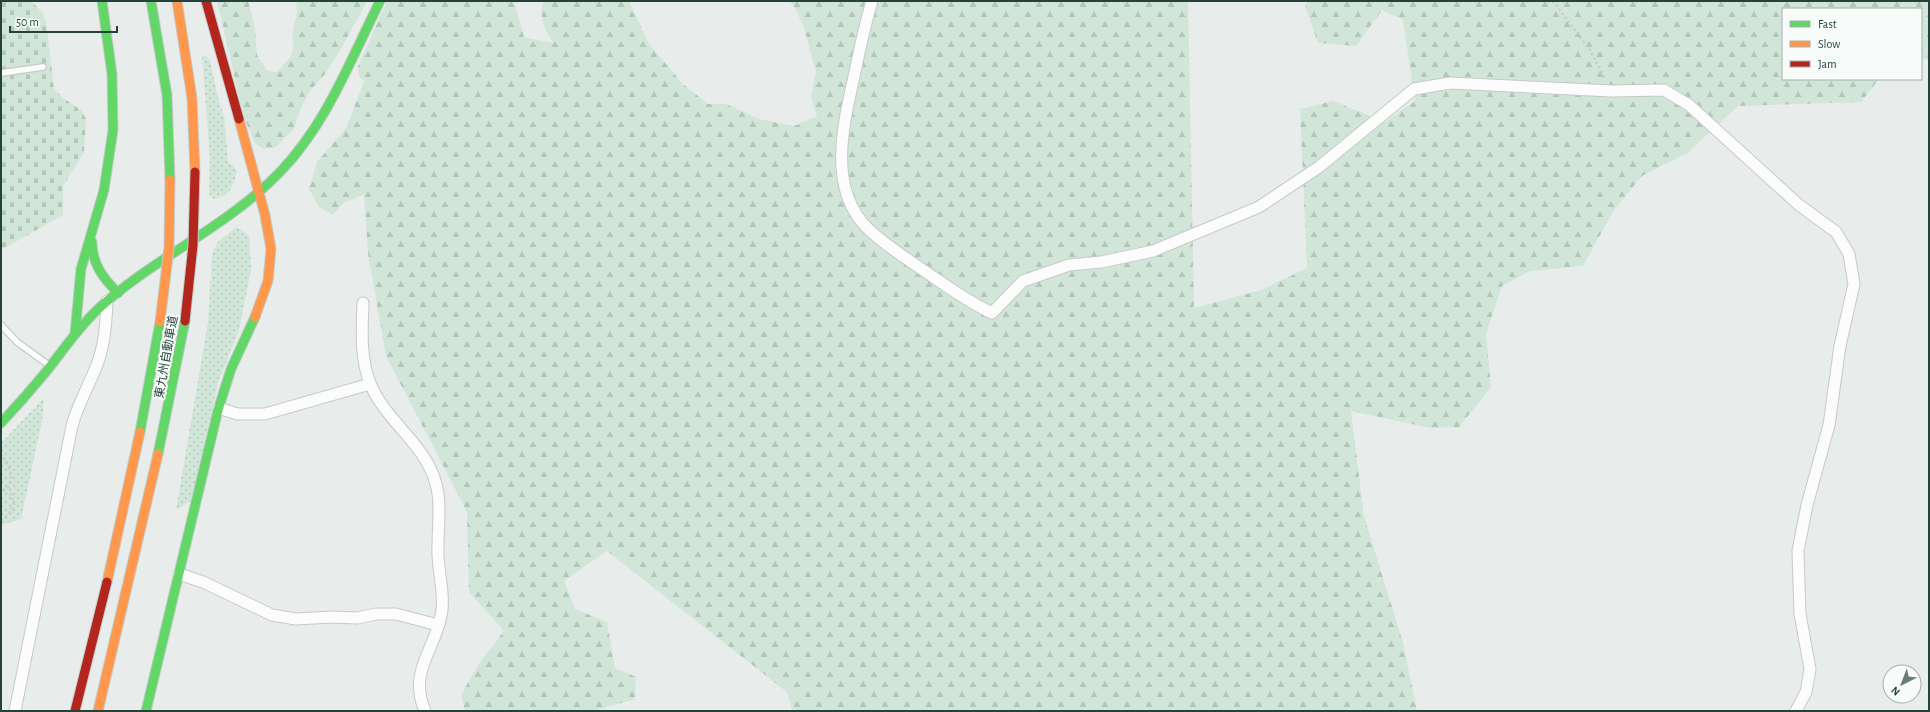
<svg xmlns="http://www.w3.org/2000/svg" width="1930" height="712" viewBox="0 0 1930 712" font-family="'Alegreya Sans','Noto Sans JP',sans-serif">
	<defs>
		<pattern id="grass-dots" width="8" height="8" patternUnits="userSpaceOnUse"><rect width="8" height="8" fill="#d1e6d8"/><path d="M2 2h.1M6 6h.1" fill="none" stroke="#b3c6ba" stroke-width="1.8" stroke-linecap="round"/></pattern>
		<pattern id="forest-firs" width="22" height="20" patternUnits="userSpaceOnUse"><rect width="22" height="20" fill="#d1e6d8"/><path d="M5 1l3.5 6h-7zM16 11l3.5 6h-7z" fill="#b3c6ba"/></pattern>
		<pattern id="cemetery-stones" width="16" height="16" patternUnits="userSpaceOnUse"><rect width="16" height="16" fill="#d1e6d8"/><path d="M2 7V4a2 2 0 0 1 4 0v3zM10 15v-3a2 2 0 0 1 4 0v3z" fill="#b3c6ba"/></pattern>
	</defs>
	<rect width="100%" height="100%" fill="#e8edeb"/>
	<!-- grass -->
	<g fill="url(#grass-dots)">
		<path d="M202,56h4l4,4 8,38 6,19 4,44 9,10c-4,16 -7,26 -24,28l-4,-5 1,-35z"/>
		<polygon points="236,227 249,235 251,270 239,330 218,383 191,501 176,510 208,322 212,254 218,242"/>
		<polygon points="44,398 42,421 21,519 1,525 1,443"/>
	</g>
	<!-- forest -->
	<g fill="url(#forest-firs)">
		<polygon points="217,1 248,1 255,28 257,55 267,70 273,72 277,72 291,56 294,45 292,36 297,12 296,1 367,1 341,49 325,74 310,91 302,105 294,128 275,148 263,149 254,142 243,114"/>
		<path d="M387,1h127l10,36 29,6c-7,-13 -16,-26 -9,-42h85l20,43 34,40 25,20h18l33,15 35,7 23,-10 -6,-19 5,-25 -12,-44 -8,-18 -7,-9h399l6,307 67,-18 46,-22 -7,-159 33,-8 52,21 30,-21 -12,-81 -21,-10 -26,36 -38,-3 -13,-37 2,-5h622v60l-8,-3v-49h-138v70h96l-18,23 -123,4 -51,47 -45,23 -28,34 -31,56 -53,5 -28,15 -16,48 5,53 -32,40 -28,1 -80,-17 13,105 39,127 14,68h-625l-4,-18 -181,-142 -43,30 11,28 32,13 8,46 21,9 -1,22 -41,12h-129l-4,-16 19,-33 24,-31 -35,-39 -2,-80 -81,-156 -18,-103 -4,-59 -22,10 -9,11 -14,-8 -10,-18 8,-27 29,-34 18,-46 -5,-7 -1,-9z"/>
	</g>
	<!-- cemetery -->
	<polygon fill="url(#cemetery-stones)" points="1,1 31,1 41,11 46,21 54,89 63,98 81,110 86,119 84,152 63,186 63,215 1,250"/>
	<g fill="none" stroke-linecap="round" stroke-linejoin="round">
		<!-- lane casing -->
		<g stroke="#c5cac8" stroke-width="8">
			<g id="lane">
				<polyline points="1,73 43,67"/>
				<polyline points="1,325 17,342 50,366"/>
			</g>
		</g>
		<!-- street casing -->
		<g stroke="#c5cac8" stroke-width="13">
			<g id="street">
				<path d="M872,1c-7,23 -12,47 -17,71 -10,46 -27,107 6,149 12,16 42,35 59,47 24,16 46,33 72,45l31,-32 46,-16 32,-3 52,-11 106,-44 60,-40 95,-78 36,-6 162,8 52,-1 25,15 110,100 37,27 13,22 5,30 -14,62 -11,79 -22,80 -9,46 2,63 10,55 -4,23 -10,19"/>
				<path d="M363,303c-1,26 -3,55 7,80 14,37 56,61 66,101 6,22 1,49 2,72 1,18 6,36 4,54 -4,37 -35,60 -17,101"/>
				<polyline points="219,408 237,414 265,414 370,384"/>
				<polyline points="179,574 203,582 272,615 296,619 331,617 357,618 376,614 396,614 438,625"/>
				<path d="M15,711l57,-285c6,-23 18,-42 26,-64 7,-20 8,-40 9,-61"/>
			</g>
		</g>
		<!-- fast casing -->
		<g stroke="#c3cbc8" stroke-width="11">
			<g id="fast">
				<polyline points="151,1 167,95 170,180"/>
				<path d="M92,242c0,22 11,36 26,51"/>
				<polyline points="75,333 81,269 104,190 113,130 112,74 102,1"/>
				<path d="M1,423c15,-16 30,-33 44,-50 17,-21 32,-44 52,-63 56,-52 129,-82 183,-138 47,-49 70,-111 100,-171"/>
				<polyline points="140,432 160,322"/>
				<polyline points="158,454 185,321"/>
				<polyline points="146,711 218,410 231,369 255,317"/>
			</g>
		</g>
		<!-- slow casing -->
		<g stroke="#c3cbc8" stroke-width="11">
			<g id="slow">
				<polyline points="177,1 192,98 195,172"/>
				<polyline points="239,119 265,215 271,249 268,281 255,317"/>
				<polyline points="107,582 140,432"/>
				<polyline points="98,711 158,454"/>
			</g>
		</g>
		<!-- jam casing -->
		<g stroke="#c3cbc8" stroke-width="11">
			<g id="jam">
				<polyline points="206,1 239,119"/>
				<polyline points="75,711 107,582"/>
			</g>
		</g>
		<!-- path -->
		<g stroke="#c3ccca" stroke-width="2.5" stroke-dasharray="2 3" stroke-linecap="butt">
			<polyline points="1553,1 1590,50 1605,79"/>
			<path d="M1,454c9,11 17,30 0,38"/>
			<polyline points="1,519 8,515 14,505 9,486"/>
		</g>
		<!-- lane -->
		<use href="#lane" stroke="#fcfcfc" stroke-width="5.5"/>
		<!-- street -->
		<use href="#street" stroke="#fcfcfc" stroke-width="11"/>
		<!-- fast -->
		<use href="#fast" stroke="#63d668" stroke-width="9"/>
		<!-- slow -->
		<use href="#slow" stroke="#ff974d" stroke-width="9"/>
		<!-- jam -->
		<use href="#jam" stroke="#b3261e" stroke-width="9"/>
		<!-- slow-bridge casing -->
		<g stroke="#c3ccc9" stroke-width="11" stroke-linecap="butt">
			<polyline id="slow-bridge" points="160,322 169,248 170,180"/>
		</g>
		<!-- jam-bridge casing -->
		<g stroke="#c3ccc9" stroke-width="11" stroke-linecap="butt">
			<polyline id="jam-bridge" points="185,321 193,245 195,172"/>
		</g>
		<!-- slow-bridge -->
		<use href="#slow-bridge" stroke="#ff974d" stroke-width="9"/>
		<!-- jam-bridge -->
		<use href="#jam-bridge" stroke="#b3261e" stroke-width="9"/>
	</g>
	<g text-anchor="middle" stroke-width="4" stroke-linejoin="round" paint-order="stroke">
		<!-- street labels -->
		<g font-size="12" fill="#24423a" stroke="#f7fbf9">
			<text transform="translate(166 357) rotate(-80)" y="4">東九州自動車道</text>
		</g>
	</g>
	<!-- border -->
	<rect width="1930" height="712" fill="none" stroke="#24423a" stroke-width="4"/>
	<!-- legend -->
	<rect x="1782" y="8" width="140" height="72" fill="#f7fbf9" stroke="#a3b1ad"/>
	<rect x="1790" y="21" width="20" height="6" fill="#63d668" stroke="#a3b1ad"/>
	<text x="1818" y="28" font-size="12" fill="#24423a">Fast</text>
	<rect x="1790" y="41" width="20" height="6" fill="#ff974d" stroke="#a3b1ad"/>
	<text x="1818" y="48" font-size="12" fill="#24423a">Slow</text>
	<rect x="1790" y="61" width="20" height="6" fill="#b3261e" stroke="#a3b1ad"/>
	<text x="1818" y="68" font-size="12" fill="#24423a">Jam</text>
	<!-- north arrow -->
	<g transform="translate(1902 684) rotate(222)"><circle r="19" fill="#f7fbf9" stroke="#a3b1ad"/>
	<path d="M0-3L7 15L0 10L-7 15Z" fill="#697e78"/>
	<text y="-6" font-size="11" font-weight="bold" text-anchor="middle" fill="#24423a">N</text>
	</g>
	<!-- scale -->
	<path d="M10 26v6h107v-6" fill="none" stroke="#24423a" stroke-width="2"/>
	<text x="16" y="26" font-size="12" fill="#24423a" stroke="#f7fbf9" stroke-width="3" paint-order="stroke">50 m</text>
</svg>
